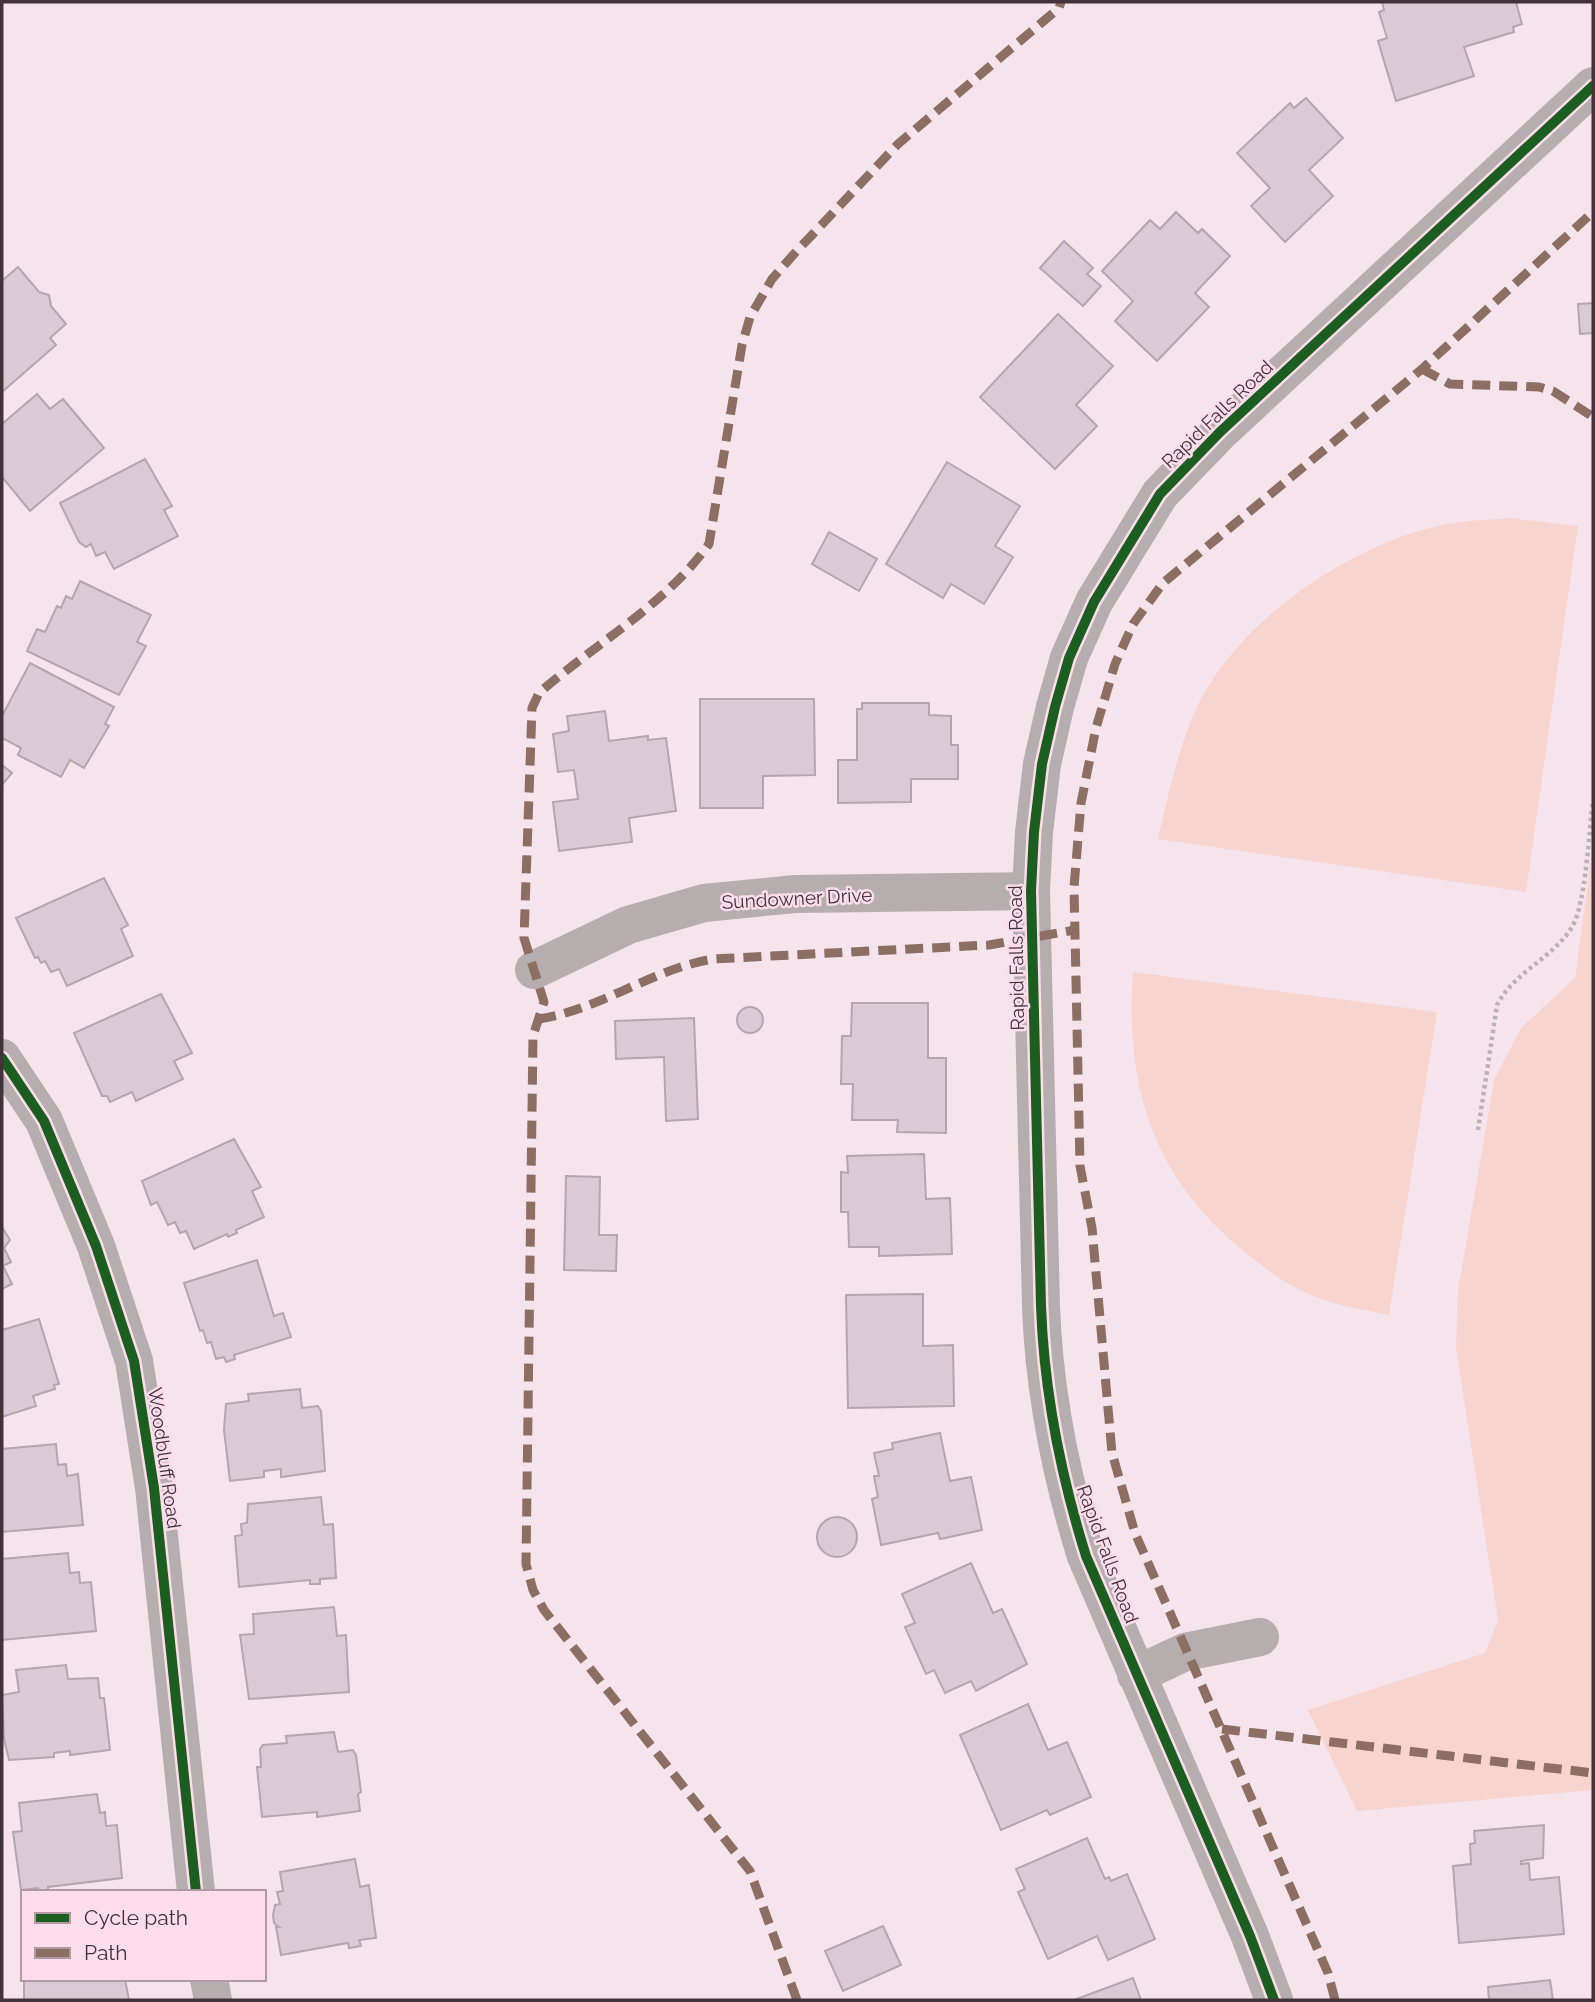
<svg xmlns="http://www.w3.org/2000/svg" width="1595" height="2002" viewBox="0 0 1595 2002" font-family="Raleway,sans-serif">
	<rect width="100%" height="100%" fill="#f6e4ec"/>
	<!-- green -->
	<g fill="#f7d4ce">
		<path d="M1510,518l68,8 -52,366 -368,-53c9,-40 18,-80 33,-118 37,-95 158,-178 256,-197 21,-4 43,-4 63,-6z"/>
		<polygon points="1593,845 1593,1790 1357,1811 1308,1710 1485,1653 1498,1620 1456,1348 1458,1291 1494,1080 1521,1028 1575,978"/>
		<path d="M1133,972l304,40 -48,303c-30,-6 -60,-11 -87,-24 -23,-11 -42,-27 -62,-43 -88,-73 -115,-164 -107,-276z"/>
	</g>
	<!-- building -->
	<g fill="#d9cad5" stroke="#b3a6ae" stroke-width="2">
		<polygon points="1382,2 1516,2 1522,24 1513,27 1514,32 1464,47 1474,76 1396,101 1378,41 1387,38 1379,12 1384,10"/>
		<polygon points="1306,98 1343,138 1309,170 1333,196 1285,242 1251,206 1270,188 1237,153 1290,103 1294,108"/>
		<polygon points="1176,212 1198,233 1202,229 1230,256 1195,293 1209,307 1157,361 1115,321 1133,301 1102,271 1150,220 1160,229"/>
		<polygon points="1064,241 1093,268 1087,274 1101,286 1083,306 1040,268"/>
		<polygon points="18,267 39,292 49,295 51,306 66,324 50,338 56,345 2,392 2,281"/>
		<polygon points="1593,303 1593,333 1580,334 1578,304"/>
		<polygon points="1058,314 1113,366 1076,405 1097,426 1055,469 980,397"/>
		<polygon points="37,394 50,409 63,399 104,448 30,511 2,477 2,424"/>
		<polygon points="145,459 172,506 164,510 178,536 114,569 105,552 96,556 91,544 86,547 79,542 60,503"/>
		<polygon points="947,462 1020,506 995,546 1013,557 984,604 951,584 943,598 886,564"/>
		<polygon points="829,532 877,559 859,591 812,564"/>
		<polygon points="80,581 151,615 137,642 146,646 119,695 27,651 37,629 45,632 57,606 61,608 66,596 72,599"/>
		<polygon points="30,663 114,707 105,724 109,726 84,768 70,760 61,777 18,755 21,748 2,738 2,716"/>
		<polygon points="700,699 814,699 815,775 763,776 763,808 700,808"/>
		<polygon points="862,703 929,703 929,715 951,716 951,745 958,745 958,779 911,779 911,802 838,803 838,760 857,760 857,709 862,709"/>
		<polygon points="605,711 609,741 648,736 648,740 666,738 676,811 629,818 632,842 559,851 553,802 578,799 574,770 558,772 553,734 569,731 567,716"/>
		<polygon points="2,765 12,773 2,785"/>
		<polygon points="104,878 128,925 121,929 133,956 67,986 59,969 51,972 45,961 41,963 38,957 35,958 16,918"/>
		<polygon points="161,994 192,1053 174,1061 183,1079 136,1101 132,1092 110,1102 107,1096 102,1096 74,1033"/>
		<polygon points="852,1003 928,1003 928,1058 946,1058 946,1133 897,1132 898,1120 852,1120 853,1084 841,1084 842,1036 851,1036"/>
		<circle cx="750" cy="1020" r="13"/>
		<polygon points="694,1018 698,1119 666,1121 664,1057 616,1059 615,1021"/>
		<polygon points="234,1139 261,1187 252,1191 264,1217 236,1230 237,1233 228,1237 227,1234 194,1249 186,1231 180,1233 175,1222 168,1225 157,1202 151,1205 142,1181"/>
		<polygon points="924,1154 926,1199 950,1198 952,1254 879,1256 879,1247 849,1247 848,1212 841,1212 841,1172 848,1173 847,1156"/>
		<polygon points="566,1176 600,1177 599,1235 617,1235 616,1271 564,1270"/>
		<polygon points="2,1227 10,1240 4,1248 11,1262 3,1266 12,1284 2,1289"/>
		<polygon points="257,1260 274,1316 283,1313 291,1337 234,1355 235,1359 226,1362 224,1357 216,1359 211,1342 207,1343 203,1330 200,1331 184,1283"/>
		<polygon points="923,1294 923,1346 953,1345 954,1406 848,1408 846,1295"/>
		<polygon points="39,1319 59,1384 54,1385 55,1389 33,1396 36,1406 2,1417 2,1330"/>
		<polygon points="300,1389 302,1408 318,1406 321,1411 325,1471 281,1477 281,1469 264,1471 264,1477 230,1481 224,1430 226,1404 249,1401 248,1394"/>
		<polygon points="940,1433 950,1481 971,1477 982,1530 940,1539 938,1533 881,1545 872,1499 878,1497 874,1476 879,1476 874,1453 893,1449 892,1443"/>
		<polygon points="56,1444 58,1465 66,1464 67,1476 78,1474 83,1525 2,1532 2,1449"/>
		<polygon points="321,1497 324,1525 333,1524 336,1578 320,1579 320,1584 310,1584 310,1580 239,1587 235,1536 242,1535 241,1524 247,1523 248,1504"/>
		<circle cx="837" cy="1537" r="20"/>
		<polygon points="68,1553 70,1573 79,1572 80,1583 91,1582 96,1631 2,1640 2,1559"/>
		<polygon points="971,1563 993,1613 1002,1609 1027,1664 976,1691 971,1681 945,1693 934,1670 926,1674 905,1627 915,1623 902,1594"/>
		<polygon points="334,1607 337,1636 346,1635 349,1692 249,1699 240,1635 254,1634 253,1614"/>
		<polygon points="66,1665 68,1679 98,1678 100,1698 104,1698 110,1750 70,1755 70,1751 54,1753 54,1757 9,1760 4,1739 2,1695 19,1692 16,1670"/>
		<polygon points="1028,1704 1048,1750 1067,1742 1091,1797 1050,1815 1047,1810 1001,1830 960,1735"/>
		<polygon points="334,1732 338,1752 353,1750 356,1755 361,1792 358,1794 360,1811 317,1817 317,1812 262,1817 257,1767 261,1767 260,1749 263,1745 287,1743 286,1736"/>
		<polygon points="97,1794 100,1813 105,1812 106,1826 117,1825 122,1878 48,1887 48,1890 39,1891 38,1888 21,1890 13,1832 22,1831 19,1803"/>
		<polygon points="1544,1825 1543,1858 1521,1861 1521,1864 1529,1863 1530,1880 1559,1877 1564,1934 1459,1943 1453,1866 1471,1864 1470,1844 1475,1843 1474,1831"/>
		<polygon points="1087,1838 1105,1879 1109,1877 1111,1881 1127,1874 1155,1939 1108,1960 1097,1936 1048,1959 1018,1892 1025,1889 1016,1869"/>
		<polygon points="355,1859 360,1887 369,1885 376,1938 359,1940 361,1946 349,1948 348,1943 281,1955 276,1927 279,1927 274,1923 273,1915 275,1905 280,1904 277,1892 283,1891 280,1872"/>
		<polygon points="883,1926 901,1965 843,1991 825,1951"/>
		<polygon points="1133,1978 1141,2000 1074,2000"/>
		<polygon points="24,1979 125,1979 129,2000 24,2000"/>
		<polygon points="1550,1980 1553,2000 1489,2000 1488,1987"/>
	</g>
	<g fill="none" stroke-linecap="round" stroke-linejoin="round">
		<!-- path -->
		<path stroke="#bbb0b4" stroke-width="4.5" stroke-dasharray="3.5 3.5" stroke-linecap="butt" d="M1478,1130l19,-125c17,-33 56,-47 75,-78 14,-23 17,-97 21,-127"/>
		<!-- minor -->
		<g stroke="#b6adae" stroke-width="38">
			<polyline points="534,970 628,925 704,903 795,894 1031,891"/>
			<polyline points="2,1058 44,1121 96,1246 134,1361 154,1488 196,1892"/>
			<polyline points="1136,1675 1185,1652 1260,1637"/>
			<polyline points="209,1979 213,2000"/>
			<path d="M1274,2000l-24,-64 -164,-380c-26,-83 -42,-164 -45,-250l-10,-415 3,-59 8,-68 13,-57 14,-49 25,-56 66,-108 60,-62 373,-346"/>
		</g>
		<!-- quiet -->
		<g stroke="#8d6e63" stroke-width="9" stroke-dasharray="18 9" stroke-linecap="butt">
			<polyline points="1422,369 1450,384 1539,387 1553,391 1593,417"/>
			<path d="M538,1019c62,-9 114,-50 175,-60l276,-14 86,-15"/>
			<polyline points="1222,1729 1593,1773"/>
			<path d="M797,2000l-47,-129 -206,-261 -11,-20 -7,-26 7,-528 11,-34 -20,-64 8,-230 7,-15c56,-49 126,-88 170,-149l33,-199 8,-28 22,-38 22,-25 104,-110 161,-136 2,-6"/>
			<polyline points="1335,2000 1328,1973 1135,1533 1112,1453 1092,1228 1080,1166 1074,887 1081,803 1096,728 1115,664 1133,624 1163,583 1422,369 1593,212"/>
		</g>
		<!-- cycleway casing -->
		<g stroke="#fdddeb" stroke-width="15">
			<g id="cycleway">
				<polyline points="2,1058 44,1121 96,1246 134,1361 154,1488 196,1892"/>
				<path d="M1274,2000l-24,-64 -164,-380c-26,-83 -42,-164 -45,-250l-10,-415 3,-59 8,-68 13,-57 14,-49 25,-56 66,-108 60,-62 373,-346"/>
			</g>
		</g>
		<!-- cycleway -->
		<use href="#cycleway" stroke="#1b5e20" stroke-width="10"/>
	</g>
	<g text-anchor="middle" stroke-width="5" stroke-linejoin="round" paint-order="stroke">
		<!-- street labels -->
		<g font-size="19" fill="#42333a" stroke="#fdddeb">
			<text transform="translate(1217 414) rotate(-44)" y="7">Rapid Falls Road</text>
			<text transform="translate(797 898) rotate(-3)" y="7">Sundowner Drive</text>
			<text transform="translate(1016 958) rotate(-91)" y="7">Rapid Falls Road</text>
			<text transform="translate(165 1458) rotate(82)" y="7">Woodbluff Road</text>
			<text transform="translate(1108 1554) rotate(70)" y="7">Rapid Falls Road</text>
		</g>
	</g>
	<!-- border -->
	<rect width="1595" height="2002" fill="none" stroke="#42333a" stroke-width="7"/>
	<!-- legend -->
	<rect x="21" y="1890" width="245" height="91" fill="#fdddeb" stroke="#b299a4" stroke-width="2"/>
	<rect x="35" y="1913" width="35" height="10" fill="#1b5e20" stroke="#b299a4" stroke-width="2"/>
	<text x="84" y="1925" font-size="21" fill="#42333a">Cycle path</text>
	<rect x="35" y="1948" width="35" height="10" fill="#8d6e63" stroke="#b299a4" stroke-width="2"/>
	<text x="84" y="1960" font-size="21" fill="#42333a">Path</text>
</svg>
